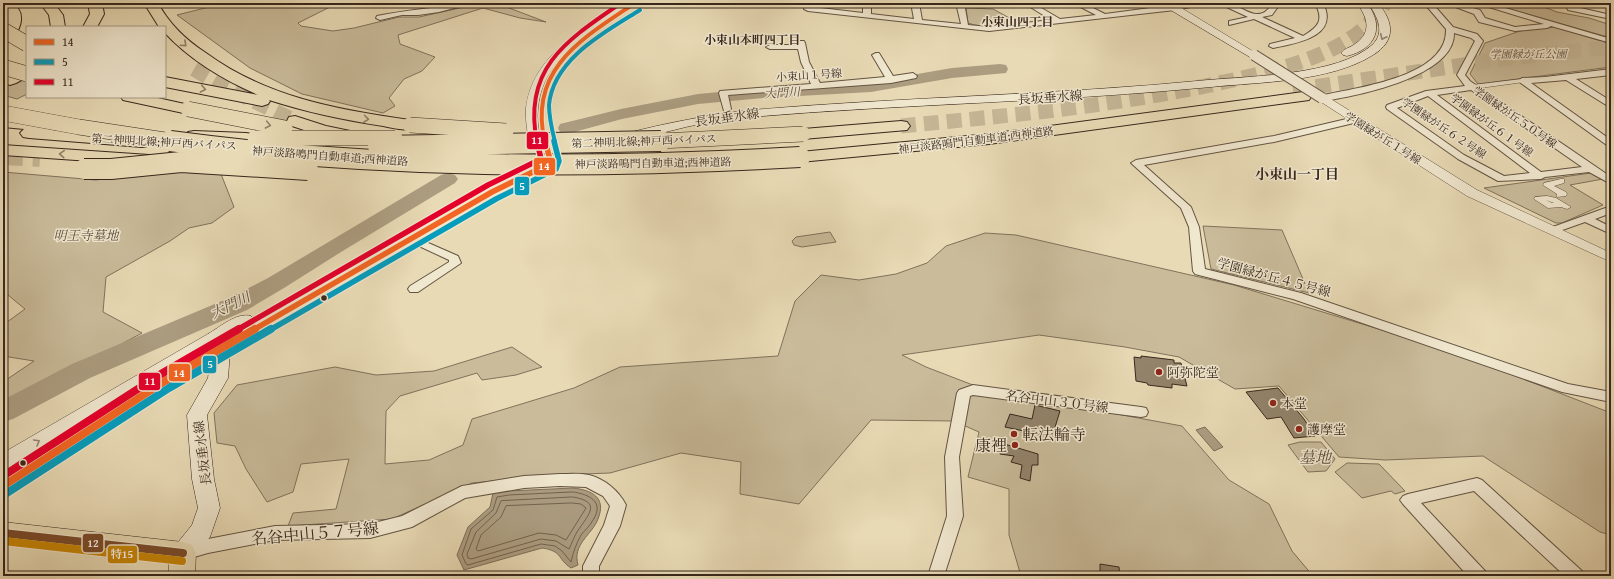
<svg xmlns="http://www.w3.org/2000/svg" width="1614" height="579" viewBox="0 0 1614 579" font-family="'Gentium Book Plus','Noto Serif JP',serif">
	<rect width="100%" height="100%" fill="#e8dab5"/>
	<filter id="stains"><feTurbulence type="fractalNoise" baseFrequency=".005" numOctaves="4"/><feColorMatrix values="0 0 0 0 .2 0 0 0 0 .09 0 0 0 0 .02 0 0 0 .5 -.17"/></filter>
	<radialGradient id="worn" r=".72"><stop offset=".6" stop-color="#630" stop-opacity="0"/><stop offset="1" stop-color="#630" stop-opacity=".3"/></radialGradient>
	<!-- green -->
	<g fill="#cabc9b" stroke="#80725c">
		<polygon points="220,3 338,3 298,23 301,26 333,31 354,28 399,17 419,17 482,3 496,3 546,22 520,18 483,8 398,35 400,44 435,57 422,71 404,79 389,98 395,106 383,113 302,94 250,68 177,15 221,4"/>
		<polygon points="1489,3 1534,3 1557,12 1589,18 1611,25 1611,38"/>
		<path d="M966,8l27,1 22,12c-15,3 -32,8 -47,2z"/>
		<polygon points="1555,27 1611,44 1611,67 1478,84 1470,74 1485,43 1520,31"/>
		<polygon points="3,75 27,80 27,94 17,99 3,95"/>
		<polygon points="3,172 96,180 141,173 186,172 221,174 234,207 212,223 189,228 170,241 106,277 103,312 142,333 67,373 3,405 3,382 34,361 3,356 3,325 25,309 8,295 3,295"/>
		<polygon points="1591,173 1603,179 1570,185 1603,205 1562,223 1556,223 1484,188"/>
		<polygon points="1203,226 1282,230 1309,293 1211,269"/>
		<polygon points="830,232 836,242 802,247 794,245 792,241 796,237"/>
		<polygon points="985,233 1016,235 1234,285 1418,341 1482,363 1611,413 1611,535 1600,532 1483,456 1385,460 1339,457 1279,386 1235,389 1179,357 1125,347 1039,335 902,355 926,367 986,390 1182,426 1229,480 1269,504 1292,551 1313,576 1021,576 1009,535 1009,489 968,477 979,432 954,421 871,420 799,504 740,494 741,462 681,453 610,473 557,475 472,483 392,519 288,526 293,513 336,509 349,459 301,464 293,492 267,502 246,469 235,446 217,443 214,413 237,385 335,367 376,375 434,371 512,347 542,367 516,375 482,380 477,373 400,396 386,411 385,464 429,460 463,445 472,419 574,388 620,367 778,356 795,301 821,275 859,280 896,274 927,263 946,246"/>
		<polygon points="1300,442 1321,442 1335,459 1326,471 1308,472 1288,445"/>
		<polygon points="1347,463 1379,464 1405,491 1395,494 1391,491 1362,498 1335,472"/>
	</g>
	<!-- water -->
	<g fill="#ac9d81" stroke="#7d6e59">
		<polygon points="1205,427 1223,447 1214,451 1196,430"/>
		<path d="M573,488c18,2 34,9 25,31 -6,16 -26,25 -20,46l-7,3c-14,-9 -8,-17 -29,-20l-78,22 -7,-15 11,-28 22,-20 3,-14 15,-2z"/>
	</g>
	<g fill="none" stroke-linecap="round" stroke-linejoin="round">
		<!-- shore -->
		<g stroke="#72624e" stroke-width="1">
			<path d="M573,492c16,2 32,10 20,28 -3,6 -8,10 -12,15 -5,9 -8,18 -10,27l-9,-11 -7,-5 -14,-2 -73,21 -2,-1 -4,-9 9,-26 22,-19 4,-13 12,-2z"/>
			<path d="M573,497c30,5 15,18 4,35 -3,5 -5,11 -8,17l-13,-8 -15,-2 -70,20 -3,-1 -1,-4 9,-22 20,-19 5,-12z"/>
			<polygon points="572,503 581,504 586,508 566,540 556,535 539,533 478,551 476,549 481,535 501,517 506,506"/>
		</g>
		<!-- river -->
		<g fill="#ac9d81" fill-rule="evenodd">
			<polygon points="1000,64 1006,65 1008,69 1006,73 952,78 871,92 763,98 698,104 622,119 567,134 560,132 558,128 560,124 621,109 698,94 763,88 871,82 952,68"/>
			<polygon points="448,173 455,175 458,179 455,183 341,252 284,288 247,310 90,378 13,419 3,422 3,400 72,364 229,298 268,278 441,175"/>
		</g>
	</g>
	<!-- building -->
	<g fill="#93846c" stroke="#37271c">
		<polygon points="1141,356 1174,360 1174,363 1181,363 1187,386 1172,384 1172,388 1148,385 1147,383 1136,381 1134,357 1141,358"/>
		<polygon points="1278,388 1304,419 1315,436 1294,438 1281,417 1267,419 1246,392"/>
		<polygon points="1035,405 1060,411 1052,437 1005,427 1010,414 1032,419"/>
		<polygon points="1001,443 1038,454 1038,465 1032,465 1030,481 1020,478 1022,465 1011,462 1014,456 1000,454"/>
		<polygon points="1100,564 1119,567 1120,576 1100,576"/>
	</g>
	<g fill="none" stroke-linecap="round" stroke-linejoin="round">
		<!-- motorway-tunnel-far1 -->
		<g stroke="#c5b696" stroke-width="15" stroke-dasharray="15 8" stroke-linecap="butt">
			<polyline points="194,69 219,84 295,121"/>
			<polyline points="1293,90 1511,58 1611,47"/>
			<path d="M901,126c105,-10 211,-20 314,-42 41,-9 84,-18 121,-37 21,-11 37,-24 49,-44"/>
		</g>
		<!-- motorway-tunnel -->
		<polyline stroke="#c5b696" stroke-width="20" stroke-dasharray="20 10" stroke-linecap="butt" points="3,155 40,157"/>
		<!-- pedestrian casing -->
		<g stroke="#635442" stroke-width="1">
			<g id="pedestrian">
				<polygon points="1522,79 1525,81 1524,82 1473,89 1470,87 1473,85"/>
				<polygon points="1561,179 1564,179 1564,183 1554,186 1566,192 1567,194 1566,196 1557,197 1557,194 1543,185 1544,183"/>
				<path d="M1547,196l9,2 15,9 -4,2 -6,-2 -13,1 -14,-9 1,-2zM1546,200l8,3h-2z"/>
			</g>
		</g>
		<!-- minor casing -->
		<g stroke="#635442" stroke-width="2">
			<g id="minor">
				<path d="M460,3h13l-34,9 -21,3h-16l-22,5 -4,-2 1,-2c28,-6 55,-7 83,-13z"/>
				<polygon points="805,3 813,3 812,7 863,13 863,3 871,3 871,14 914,19 911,3 919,3 922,20 961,24 956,3 964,3 968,25 989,27 1051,20 1024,3 1033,3 1060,19 1096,15 1073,3 1083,3 1105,14 1188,3 1202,3 1201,5 1175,10 989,31 808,11 804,9"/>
				<path d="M1218,3c3,0 7,-1 10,0 14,3 29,20 41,5l-1,-5h8l1,5 -5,7 -10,2 41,19c16,-9 21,-16 12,-33h8c17,34 -27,40 -50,45l-4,-2 1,-2 25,-6 -41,-19 -25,6v-4l19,-4z"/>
				<path d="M1424,3h8l21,24 24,7 6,7 -18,34 5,6 141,96v7l-22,-12 -44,5 -4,2 -43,2 -40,-22 -71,-50 -1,-2 1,-2 39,-14 39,-5 -8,-11 18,-34 -4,-3 -17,-5c1,39 -78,58 -108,64 -8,1 -19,5 -27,3l-1,-2 1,-2c34,-8 129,-18 127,-67zM1471,90l111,77 -41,5 -104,-77zM1428,96l102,77 -26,3 -40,-21 -67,-47z"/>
				<polygon points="1445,3 1456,3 1480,10 1485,18 1515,27 1544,24 1476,3 1488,3 1611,39 1611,43 1551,26 1547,28 1515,31 1479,22 1474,14"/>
				<polygon points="1571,3 1579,3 1576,7 1611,15 1611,19 1568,10 1567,8"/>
				<polygon points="798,41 804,41 805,43 809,62 820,83 885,77 872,55 876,53 879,53 893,76 913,73 917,76 916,78 891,83 728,95 731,109 727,112 724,111 719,93 720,91 811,84 801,62 798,49 770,49 766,47 770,45 797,45"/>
				<polygon points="1611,69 1611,75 1576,79 1611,101 1611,108 1566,80 1531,83 1611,140 1611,147 1608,146 1518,81 1522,78 1545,77"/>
				<polygon points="1355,117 1358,118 1360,120 1358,122 1274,142 1144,165 1191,207 1199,227 1205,269 1301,293 1568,384 1611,392 1611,402 1562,392 1293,299 1195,274 1193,271 1189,227 1181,208 1131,163 1136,160 1274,136"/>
				<polygon points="1611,206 1611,213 1595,219 1611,227 1611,234 1585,222 1554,233 1548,230 1550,228"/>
				<polygon points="410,235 458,256 461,263 418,292 410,292 408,289 410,286 449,262 449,260 406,240 404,238 406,236"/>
				<polygon points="973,385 1141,407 1146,408 1148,412 1146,416 1141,417 973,395 970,396 959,457 963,516 944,576 928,576 947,516 945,457 957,393 959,390"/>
				<path d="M560,474c9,0 20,-1 29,1 16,4 30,16 37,30l-6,21 -21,40v10h-16v-10l21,-41 6,-19 -7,-10 -17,-9 -26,-1 -36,2 -59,10 -53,29 -42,11 -95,2 -67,13 -21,6 -6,-2 -2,-5 2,-5 27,-8 67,-13 95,-2 32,-8 60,-30 62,-10z"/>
				<polygon points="1477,478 1482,480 1582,571 1584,576 1565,576 1474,491 1421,503 1485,571 1487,576 1468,576 1403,504 1400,500 1403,496 1408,494"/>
			</g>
		</g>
		<!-- tertiary casing -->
		<g stroke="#635442" stroke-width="1">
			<g id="tertiary">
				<path d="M621,3h11c-9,10 -24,17 -35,25 -29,20 -56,43 -59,81 -2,15 3,30 5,45l-2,3h-8l-2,-3c-2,-15 -6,-31 -5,-46 6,-52 56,-78 95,-105z"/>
				<polygon points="1159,3 1171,3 1178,6 1259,55 1258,57 1250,57"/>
				<polygon points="1322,95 1326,96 1477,190 1611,253 1611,262 1467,196 1318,100 1316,98"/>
				<polygon points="214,333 220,334 222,338 216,344 221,342 227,344 229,348 227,352 10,483 3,486 3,453 208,334"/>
			</g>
		</g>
		<!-- secondary casing -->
		<g stroke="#37271c" stroke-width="1">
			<g id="secondary">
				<path d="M1357,3h10c18,24 9,46 -20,53l-4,-1 -2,-2c3,-4 7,-5 11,-7 20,-12 17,-26 5,-43z"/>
				<path d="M1368,3h10c16,19 18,38 -5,52 -43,27 -113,27 -162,32 -153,15 -307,17 -460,30l-61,9 -61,15 -5,-1 -2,-3 2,-3c42,-11 84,-19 127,-24 152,-13 305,-15 457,-30 44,-4 130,-5 164,-35 14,-13 5,-29 -4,-42z"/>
				<path d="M602,141l5,1 2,3 -2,3 -51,18 -59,29 -267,156 -2,27 -21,37 7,64 6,29 -10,29 -19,23 -8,3 -8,-3 -4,-7 4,-7 17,-21 6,-17 -6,-29 -5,-64 21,-37 4,-30 2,-4 -6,-2 -3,-4 3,-4c12,-7 29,-22 43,-18l3,4 -1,2 234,-133 59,-29z"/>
			</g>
		</g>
		<!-- primary casing -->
		<g stroke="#37271c" stroke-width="1">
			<polygon id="primary" points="3,522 183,542 192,545 196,553 195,576 169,576 169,563 3,544"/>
		</g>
		<!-- motorway casing -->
		<g stroke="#37271c" stroke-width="2">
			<g id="motorway">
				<path d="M3,3h10c4,4 8,8 8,14 1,10 -8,25 -18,27v-13l4,-15 -4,-8z"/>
				<polygon points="40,3 54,3 63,15 65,27 51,27 49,15"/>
				<polygon points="88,3 102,3 104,14 97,27 83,27 90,14"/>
				<path d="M144,3h14c11,21 28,37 48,50 60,44 132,57 204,67l6,1 2,4 -2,4c-11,2 -23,-1 -33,-3 -39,-6 -77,-14 -114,-26l1,1 -2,3 -6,2 -97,-19v-10l93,18c-34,-15 -67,-34 -93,-62v-6h-6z"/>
				<polygon points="27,66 27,77 16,83 10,85 4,83 3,81 4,77"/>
				<polygon points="1303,92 1309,94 1311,97 1309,100 989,144 800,162 794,161 791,157 794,153 800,152 989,134"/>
				<polygon points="121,97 153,97 194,106 196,109 194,112 188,114 123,100"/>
				<polygon points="295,116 326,126 360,133 363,137 360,141 354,142 316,134 289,125 287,121 289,117"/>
				<polygon points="3,117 52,122 55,126 52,130 142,137 148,138 151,142 148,146 142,147 29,138 23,137 20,133 24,129 3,127"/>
				<polygon points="901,121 907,122 910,126 907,130 803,139 797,138 794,134 797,130 803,129"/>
				<polygon points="194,131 246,133 252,134 255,138 252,142 246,143 188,140 185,136 188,132"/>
				<polygon points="3,145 149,155 155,156 158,160 155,164 149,165 3,155"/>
			</g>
		</g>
		<!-- pedestrian -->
		<use href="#pedestrian" fill="#f0e7cf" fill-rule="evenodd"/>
		<!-- minor -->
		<use href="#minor" fill="#f0e7cf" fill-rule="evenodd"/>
		<!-- tertiary -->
		<use href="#tertiary" fill="#f0e7cf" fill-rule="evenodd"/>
		<!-- secondary -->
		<use href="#secondary" fill="#f0e7cf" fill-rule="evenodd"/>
		<!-- primary -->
		<use href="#primary" fill="#e8dab5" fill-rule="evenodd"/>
		<!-- motorway -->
		<use href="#motorway" fill="#e8dab5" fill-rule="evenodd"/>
		<!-- tertiary-bridge casing -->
		<g stroke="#635442" stroke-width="12" stroke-linecap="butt">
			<polyline id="tertiary-bridge" points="1254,55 1322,98"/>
		</g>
		<!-- motorway-bridge-far1 casing -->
		<g stroke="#37271c" stroke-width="16" stroke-linecap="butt">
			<g id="motorway-bridge-far1">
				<polyline points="3,30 27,44"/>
				<polyline points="3,67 27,74"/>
				<polyline points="188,109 285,128"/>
				<polyline points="3,113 79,127 178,142"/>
				<polyline points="410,125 506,131"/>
				<polyline points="255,138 395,138"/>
				<polyline points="606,142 660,141 803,134"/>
			</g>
		</g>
		<!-- motorway-bridge casing -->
		<g stroke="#37271c" stroke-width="22" stroke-linecap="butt">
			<g id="motorway-bridge">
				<path d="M170,141c209,28 420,28 630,16"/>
				<polyline points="378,146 661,141"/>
				<polyline points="84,169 111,169 181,162 308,170"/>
			</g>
		</g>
		<!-- tertiary-bridge -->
		<use href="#tertiary-bridge" stroke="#f0e7cf" stroke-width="10"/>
		<!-- motorway-bridge-far1 -->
		<use href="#motorway-bridge-far1" stroke="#e8dab5" stroke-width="15"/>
		<!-- motorway-bridge -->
		<use href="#motorway-bridge" stroke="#e8dab5" stroke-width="20"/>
		<!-- bus-1-far2 casing -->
		<g stroke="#f0e7cf" stroke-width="6">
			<path id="bus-1-far2" d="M545,142c-18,-73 38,-104 90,-139"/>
		</g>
		<!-- bus-1-far1 casing -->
		<g stroke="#f0e7cf" stroke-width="8">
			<polyline id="bus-1-far1" points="253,330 492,192 551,163 545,141"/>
		</g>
		<!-- bus-1 casing -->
		<g stroke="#f0e7cf" stroke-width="10">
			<polyline id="bus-1" points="3,486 165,381 255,329"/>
		</g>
		<!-- bus-2-far2 casing -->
		<g stroke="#f0e7cf" stroke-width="6">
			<path id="bus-2-far2" d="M555,142c-3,-12 -6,-24 -6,-37 4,-46 56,-73 91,-95"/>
		</g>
		<!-- bus-2-far1 casing -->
		<g stroke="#f0e7cf" stroke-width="8">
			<polyline id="bus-2-far1" points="270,330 496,199 556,169 559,161 554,141"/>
		</g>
		<!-- bus-2 casing -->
		<g stroke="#f0e7cf" stroke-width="10">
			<polyline id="bus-2" points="7,493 169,388 271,329"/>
		</g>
		<!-- bus-3-far2 casing -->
		<g stroke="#f0e7cf" stroke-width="6">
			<path id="bus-3-far2" d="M537,142c-15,-74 30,-102 84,-139"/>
		</g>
		<!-- bus-3-far1 casing -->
		<g stroke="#f0e7cf" stroke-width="8">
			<polyline id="bus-3-far1" points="237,330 488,185 541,159 537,141"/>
		</g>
		<!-- bus-3 casing -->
		<g stroke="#f0e7cf" stroke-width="10">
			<polyline id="bus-3" points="3,476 161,374 239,329"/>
		</g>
		<!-- bus-4 casing -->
		<g stroke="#f0e7cf" stroke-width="10">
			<polyline id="bus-4" points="3,533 183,553"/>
		</g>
		<!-- bus-5 casing -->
		<g stroke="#f0e7cf" stroke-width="10">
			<polyline id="bus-5" points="3,541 182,561"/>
		</g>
		<!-- bus-1-far2 -->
		<use href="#bus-1-far2" stroke="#f26522" stroke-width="4"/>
		<!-- bus-1-far1 -->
		<use href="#bus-1-far1" stroke="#f26522" stroke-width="5.5"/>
		<!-- bus-1 -->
		<use href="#bus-1" stroke="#f26522" stroke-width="8"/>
		<!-- bus-2-far2 -->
		<use href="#bus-2-far2" stroke="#069cbc" stroke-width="4"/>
		<!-- bus-2-far1 -->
		<use href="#bus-2-far1" stroke="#069cbc" stroke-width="5.5"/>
		<!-- bus-2 -->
		<use href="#bus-2" stroke="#069cbc" stroke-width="8"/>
		<!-- bus-3-far2 -->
		<use href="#bus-3-far2" stroke="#e4002b" stroke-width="4"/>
		<!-- bus-3-far1 -->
		<use href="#bus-3-far1" stroke="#e4002b" stroke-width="5.5"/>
		<!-- bus-3 -->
		<use href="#bus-3" stroke="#e4002b" stroke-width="8"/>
		<!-- bus-4 -->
		<use href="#bus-4" stroke="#7a4b2a" stroke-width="8"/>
		<!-- bus-5 -->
		<use href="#bus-5" stroke="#c78607" stroke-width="8"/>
	</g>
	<!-- one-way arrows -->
	<defs><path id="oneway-chevron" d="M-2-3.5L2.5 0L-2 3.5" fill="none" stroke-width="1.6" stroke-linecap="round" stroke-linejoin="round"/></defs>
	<g stroke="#948776">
		<use href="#oneway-chevron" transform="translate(1383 37) rotate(116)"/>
		<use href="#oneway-chevron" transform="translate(37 442) rotate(-30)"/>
	</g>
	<g stroke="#908068">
		<use href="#oneway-chevron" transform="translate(184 44) rotate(42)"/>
		<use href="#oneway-chevron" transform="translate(203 89) rotate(11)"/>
		<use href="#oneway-chevron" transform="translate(366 119) rotate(8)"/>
		<use href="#oneway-chevron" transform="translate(268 125) rotate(11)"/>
		<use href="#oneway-chevron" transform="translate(62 154) rotate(-176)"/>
	</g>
	<!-- markers -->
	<g fill="#37271c" stroke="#f0e7cf" stroke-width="1.5">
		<circle cx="324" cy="298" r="3.5"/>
		<circle cx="23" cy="463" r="3.5"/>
	</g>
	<g fill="#8f2418" stroke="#f0e7cf" stroke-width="1.5">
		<circle cx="1159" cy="372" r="4"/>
		<circle cx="1273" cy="403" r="4"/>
		<circle cx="1299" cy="429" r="4"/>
		<circle cx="1014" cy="434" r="4"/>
		<circle cx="1015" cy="445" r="4"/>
	</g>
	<g text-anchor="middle" stroke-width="3" stroke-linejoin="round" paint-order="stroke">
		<!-- far-park labels -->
		<g font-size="11" font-style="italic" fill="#5c4c3c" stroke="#f0e7cf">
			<text x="1528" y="58">学園緑が丘公園</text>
		</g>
		<!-- far-street labels -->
		<g font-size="11" fill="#37271c" stroke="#f0e7cf">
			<text transform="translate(809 75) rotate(-4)" y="4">小束山１号線</text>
			<text transform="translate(1515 117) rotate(35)" y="4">学園緑が丘５０号線</text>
			<text transform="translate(1492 125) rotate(36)" y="4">学園緑が丘６１号線</text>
			<text transform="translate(1444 128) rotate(34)" y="4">学園緑が丘６２号線</text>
			<text transform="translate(1383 138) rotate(32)" y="4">学園緑が丘１号線</text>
			<text transform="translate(976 140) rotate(-7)" y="4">神戸淡路鳴門自動車道;西神道路</text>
			<text transform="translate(644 141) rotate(-2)" y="4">第二神明北線;神戸西バイパス</text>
			<text transform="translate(164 142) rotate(3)" y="4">第二神明北線;神戸西バイパス</text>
			<text transform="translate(330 156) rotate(4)" y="4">神戸淡路鳴門自動車道;西神道路</text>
			<text transform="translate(653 163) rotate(-1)" y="4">神戸淡路鳴門自動車道;西神道路</text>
		</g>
		<!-- far-neighbourhood labels -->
		<g font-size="12" font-weight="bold" fill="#37271c" stroke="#f0e7cf">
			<text x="1017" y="26">小束山四丁目</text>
			<text x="752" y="44">小束山本町四丁目</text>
		</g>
		<!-- far-water labels -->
		<g font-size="12" font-style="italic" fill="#5a4a3a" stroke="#f0e7cf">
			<text transform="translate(782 93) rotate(-4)" y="4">大門川</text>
		</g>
		<!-- street labels -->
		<g font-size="13" fill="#37271c" stroke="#f0e7cf">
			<text transform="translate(1050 97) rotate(-4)" y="5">長坂垂水線</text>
			<text transform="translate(727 117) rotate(-8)" y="5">長坂垂水線</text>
			<text transform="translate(1274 277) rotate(15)" y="5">学園緑が丘４５号線</text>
			<text transform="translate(1057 401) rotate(7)" y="5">名谷中山３０号線</text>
			<text transform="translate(202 453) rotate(-97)" y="5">長坂垂水線</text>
		</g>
		<!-- park labels -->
		<g font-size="13" font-style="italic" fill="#5c4c3c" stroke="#f0e7cf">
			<text x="86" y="240">明王寺墓地</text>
		</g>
		<!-- poi labels -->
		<g font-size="13" fill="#37271c" stroke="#f0e7cf" text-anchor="start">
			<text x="1167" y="377">阿弥陀堂</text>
			<text x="1281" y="408">本堂</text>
			<text x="1307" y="434">護摩堂</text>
		</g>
		<!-- neighbourhood labels -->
		<g font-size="14" font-weight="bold" fill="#37271c" stroke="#f0e7cf">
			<text x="1297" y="179">小束山一丁目</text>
		</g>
		<!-- water labels -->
		<g font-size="14" font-style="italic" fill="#5a4a3a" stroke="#f0e7cf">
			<text transform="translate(230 305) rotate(-26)" y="5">大門川</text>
		</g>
		<!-- near-poi labels -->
		<g font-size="16" fill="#37271c" stroke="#f0e7cf" text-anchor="start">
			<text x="1022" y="440">転法輪寺</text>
			<text x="1007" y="451" text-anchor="end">康裡</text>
		</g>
		<!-- near-park labels -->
		<g font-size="16" font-style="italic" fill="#5c4c3c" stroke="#f0e7cf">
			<text x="1315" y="463">墓地</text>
		</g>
		<!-- near-street labels -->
		<g font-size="16" fill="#37271c" stroke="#f0e7cf">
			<text transform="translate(315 533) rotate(-5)" y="6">名谷中山５７号線</text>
		</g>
	</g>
	<g stroke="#f0e7cf" stroke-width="1.5">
		<rect x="526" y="131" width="23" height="19" rx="4" fill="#e4002b"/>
		<rect x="533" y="157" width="23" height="19" rx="4" fill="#f26522"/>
		<rect x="514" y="176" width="16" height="20" rx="4" fill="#069cbc"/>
		<rect x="202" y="355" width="15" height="19" rx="4" fill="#069cbc"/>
		<rect x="168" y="363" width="23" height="19" rx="4" fill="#f26522"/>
		<rect x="138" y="372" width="23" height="19" rx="4" fill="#e4002b"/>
		<rect x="82" y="533" width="22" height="20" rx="4" fill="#7a4b2a"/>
		<rect x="107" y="545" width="31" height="19" rx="4" fill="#c78607"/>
	</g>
	<g font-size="11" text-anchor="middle" font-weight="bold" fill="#fff">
		<text x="537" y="144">11</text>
		<text x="544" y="170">14</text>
		<text x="522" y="190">5</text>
		<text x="210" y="368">5</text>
		<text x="179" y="377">14</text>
		<text x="150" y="385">11</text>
		<text x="93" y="547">12</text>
		<text x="122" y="558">特15</text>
	</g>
	<!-- margin -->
	<rect width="1614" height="579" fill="none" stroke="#e8dab5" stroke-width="16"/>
	<rect x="4" y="4" width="1606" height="571" fill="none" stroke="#37271c" stroke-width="2"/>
	<rect x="8" y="8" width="1598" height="563" fill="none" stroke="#37271c"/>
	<!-- legend -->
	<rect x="26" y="26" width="140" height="72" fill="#f0e7cf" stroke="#a69a87"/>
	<rect x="34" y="39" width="20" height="6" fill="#f26522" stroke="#a69a87"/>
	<text x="62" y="46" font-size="12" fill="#37271c">14</text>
	<rect x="34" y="59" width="20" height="6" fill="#069cbc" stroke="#a69a87"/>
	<text x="62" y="66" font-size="12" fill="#37271c">5</text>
	<rect x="34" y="79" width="20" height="6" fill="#e4002b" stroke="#a69a87"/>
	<text x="62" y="86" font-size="12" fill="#37271c">11</text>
	<rect width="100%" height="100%" filter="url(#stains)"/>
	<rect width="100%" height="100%" fill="url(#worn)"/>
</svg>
